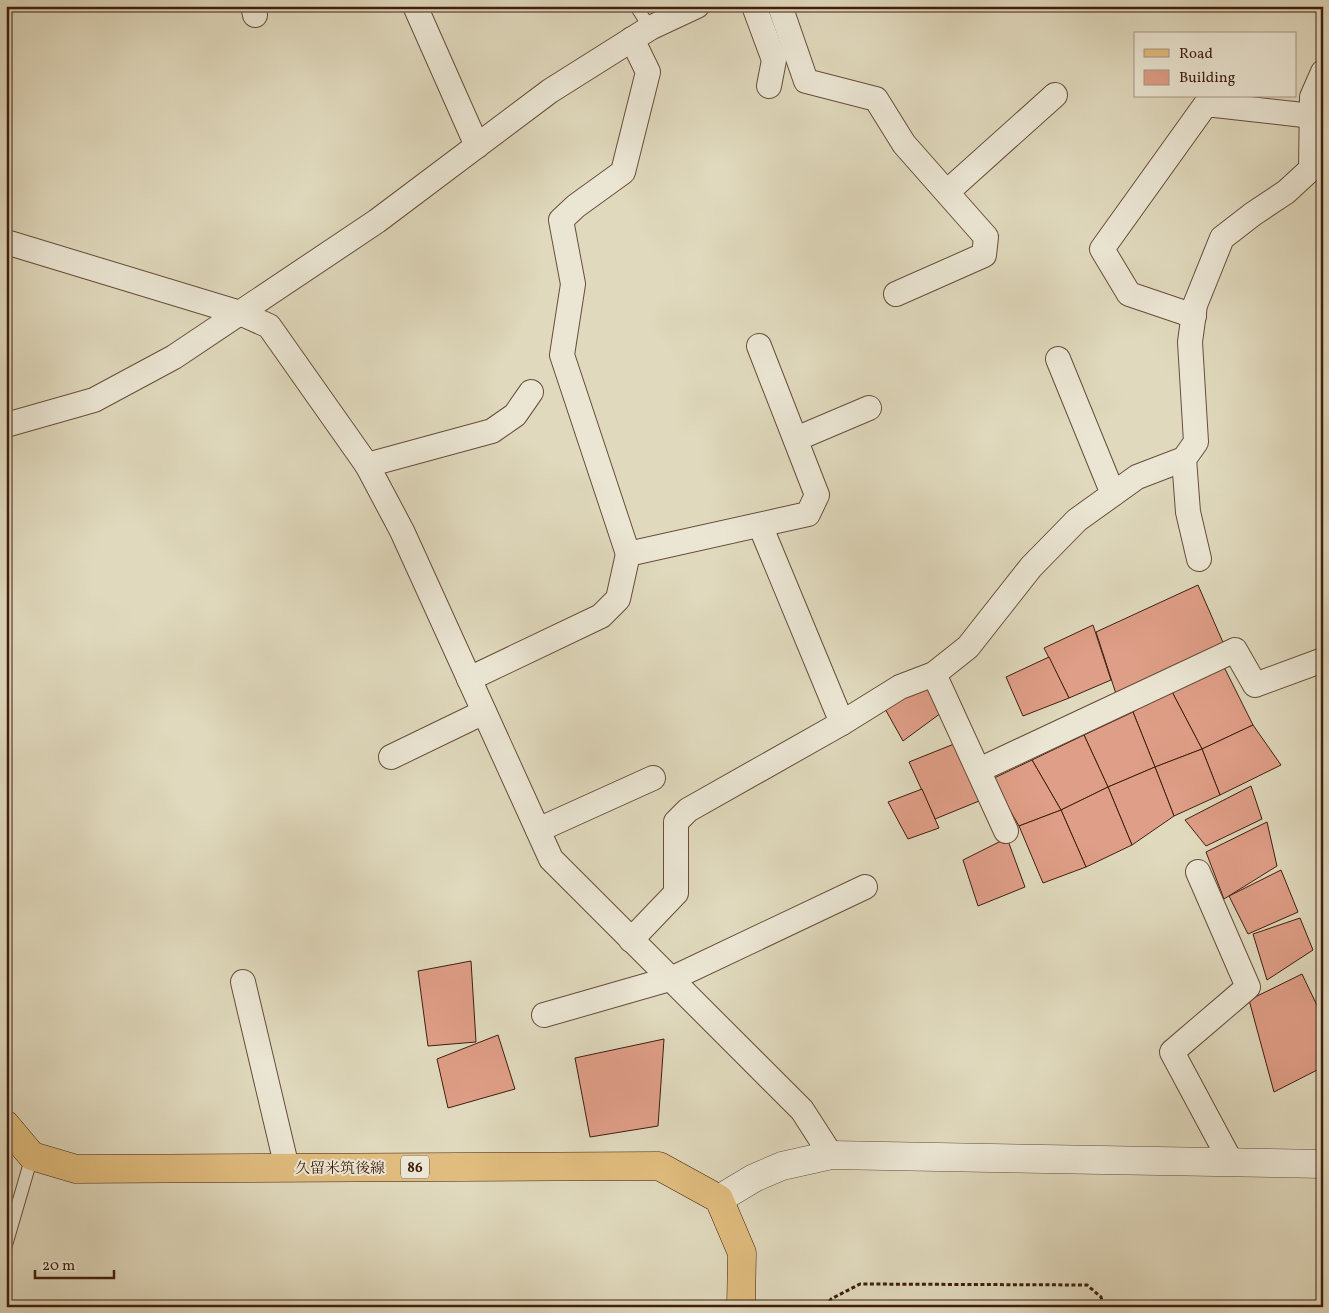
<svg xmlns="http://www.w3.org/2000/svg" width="1329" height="1313" viewBox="0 0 1329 1313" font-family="Vollkorn,'Noto Serif JP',serif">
	<rect width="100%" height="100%" fill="#e0d9bd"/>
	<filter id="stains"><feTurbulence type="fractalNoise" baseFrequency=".004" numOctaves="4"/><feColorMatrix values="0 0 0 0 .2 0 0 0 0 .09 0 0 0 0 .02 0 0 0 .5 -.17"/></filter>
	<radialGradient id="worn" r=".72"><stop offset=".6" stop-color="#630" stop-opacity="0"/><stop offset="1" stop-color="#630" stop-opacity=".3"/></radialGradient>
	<!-- building -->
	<g fill="#df9e87" stroke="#401e0e">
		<polygon points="1198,585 1225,647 1117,697 1096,632"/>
		<polygon points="1093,625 1111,680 1069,698 1044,648"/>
		<polygon points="1049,657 1069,698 1023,716 1006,677"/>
		<polygon points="1222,663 1253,725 1202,749 1170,688"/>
		<polygon points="933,685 941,713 903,741 884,707"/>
		<polygon points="1170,688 1202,749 1155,767 1133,712"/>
		<polygon points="1133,712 1155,767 1108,787 1084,735"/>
		<polygon points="1253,725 1281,765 1220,795 1202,749"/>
		<polygon points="1084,735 1108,787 1061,810 1032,760"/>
		<polygon points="959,742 984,799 935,819 909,762"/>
		<polygon points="1202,749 1220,795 1174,816 1155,767"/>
		<polygon points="1032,760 1061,810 1019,826 992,779"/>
		<polygon points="1155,767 1174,816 1132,845 1108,787"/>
		<polygon points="1251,786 1262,819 1206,846 1185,820"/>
		<polygon points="1108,787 1132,845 1086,867 1061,810"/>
		<polygon points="922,789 939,828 908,839 888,802"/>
		<polygon points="1061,810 1086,867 1043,883 1019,826"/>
		<polygon points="1267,822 1277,866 1224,899 1206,852"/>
		<polygon points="1007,838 1025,887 978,906 963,860"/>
		<polygon points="1281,870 1298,912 1248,934 1229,896"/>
		<polygon points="1300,918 1313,950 1267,980 1253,934"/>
		<polygon points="471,961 476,1042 428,1046 418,971"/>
		<polygon points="1302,974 1323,1018 1323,1067 1274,1092 1249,1000"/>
		<polygon points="498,1035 515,1089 448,1108 437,1059"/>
		<polygon points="664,1039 658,1126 590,1137 575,1058"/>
	</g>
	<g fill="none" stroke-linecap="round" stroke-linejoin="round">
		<!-- service casing -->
		<g stroke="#684d3a" stroke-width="14">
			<g id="service">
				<polyline points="636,6 650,28"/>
				<polyline points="6,1245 32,1156"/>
			</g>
		</g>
		<!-- minor casing -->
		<g stroke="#684d3a" stroke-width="26">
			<g id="minor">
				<polyline points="253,6 255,15"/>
				<polyline points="415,6 477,146"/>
				<polyline points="754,6 774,60 769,86"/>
				<polyline points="780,6 806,81 876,99 904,144 986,237 984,255 896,294"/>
				<polyline points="947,192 1055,95"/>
				<polyline points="6,242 240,313 269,326 367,465 402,531 551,859 802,1110 831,1155"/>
				<polyline points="1194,316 1129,294 1102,249 1206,104 1312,116"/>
				<polyline points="1058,359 1113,494"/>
				<polyline points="6,425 94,400 174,357 377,221 550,91 650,28 697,6"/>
				<polyline points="796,439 869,408"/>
				<polyline points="1184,459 1188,512 1199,559"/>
				<polyline points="367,465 492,431 515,415 531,392"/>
				<polyline points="760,525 842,723 900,687 934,674 968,647 1031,567 1077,520 1137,477 1184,459 1196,442 1190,342 1195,305 1222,238 1253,214 1286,192 1311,169 1312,97 1323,72"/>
				<polyline points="628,554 562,355 573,284 561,220 576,206 623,172 648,72 632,39"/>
				<polyline points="934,674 1006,831"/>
				<polyline points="469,679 601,616 618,599 628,554 808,514 817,495 759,346"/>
				<polyline points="391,757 484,712"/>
				<polyline points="979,770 1235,650 1255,685 1323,660"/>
				<polyline points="538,830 653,778"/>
				<polyline points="1198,872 1248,987 1172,1052 1231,1162"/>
				<polyline points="631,940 676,893 676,822 688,810 842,723"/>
				<polyline points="243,982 287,1168"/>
				<polyline points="544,1015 673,978 865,887"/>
			</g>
		</g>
		<!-- tertiary casing -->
		<g stroke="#684d3a" stroke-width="29">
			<polyline id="tertiary" points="719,1199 754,1178 782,1166 831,1155 1323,1164"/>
		</g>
		<!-- primary casing -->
		<g stroke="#401e0e" stroke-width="29">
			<polyline id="primary" points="6,1125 32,1156 76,1169 659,1166 719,1199 742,1253 741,1307"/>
		</g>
		<!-- path -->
		<polyline stroke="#401e0e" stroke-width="3" stroke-dasharray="4 2.5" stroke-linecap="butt" points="826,1307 831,1299 860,1284 1087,1285 1101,1297 1104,1307"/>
		<!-- service -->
		<use href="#service" stroke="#ebe6d4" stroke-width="12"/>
		<!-- minor -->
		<use href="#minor" stroke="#ebe6d4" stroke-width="24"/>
		<!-- tertiary -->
		<use href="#tertiary" stroke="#ebe6d4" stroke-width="28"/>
		<!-- primary -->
		<use href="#primary" stroke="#e0bc7e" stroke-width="28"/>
	</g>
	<g text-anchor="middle" stroke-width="4" stroke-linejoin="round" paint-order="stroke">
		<!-- shield labels -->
		<rect fill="#ebe6d4" stroke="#735a49" stroke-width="1" x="401" y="1155.5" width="28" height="23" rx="4"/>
		<g font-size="14" font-weight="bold" fill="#401e0e">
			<text x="415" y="1172">86</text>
		</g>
		<!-- street labels -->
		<g font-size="15" fill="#401e0e" stroke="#ebe6d4">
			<text x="340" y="1173">久留米筑後線</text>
		</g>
	</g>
	<!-- margin -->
	<rect width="1329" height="1313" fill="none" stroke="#e0d9bd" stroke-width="25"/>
	<rect x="8" y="8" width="1314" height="1298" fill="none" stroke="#401e0e" stroke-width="2.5"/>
	<rect x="12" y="12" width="1304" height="1288" fill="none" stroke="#401e0e"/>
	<!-- legend -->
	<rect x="1134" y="32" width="162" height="65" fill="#ebe6d4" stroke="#a79685"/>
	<rect x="1144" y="49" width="25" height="8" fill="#e0bc7e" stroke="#a79685"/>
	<text x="1179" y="58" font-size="15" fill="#401e0e">Road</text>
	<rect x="1144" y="70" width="25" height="15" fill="#df9e87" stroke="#a79685"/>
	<text x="1179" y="82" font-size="15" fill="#401e0e">Building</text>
	<!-- scale -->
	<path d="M35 1270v8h79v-8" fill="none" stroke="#401e0e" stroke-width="2.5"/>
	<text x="42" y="1270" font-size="15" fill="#401e0e" stroke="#ebe6d4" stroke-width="4" paint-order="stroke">20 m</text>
	<rect width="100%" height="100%" filter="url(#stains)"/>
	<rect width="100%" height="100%" fill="url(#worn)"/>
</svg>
